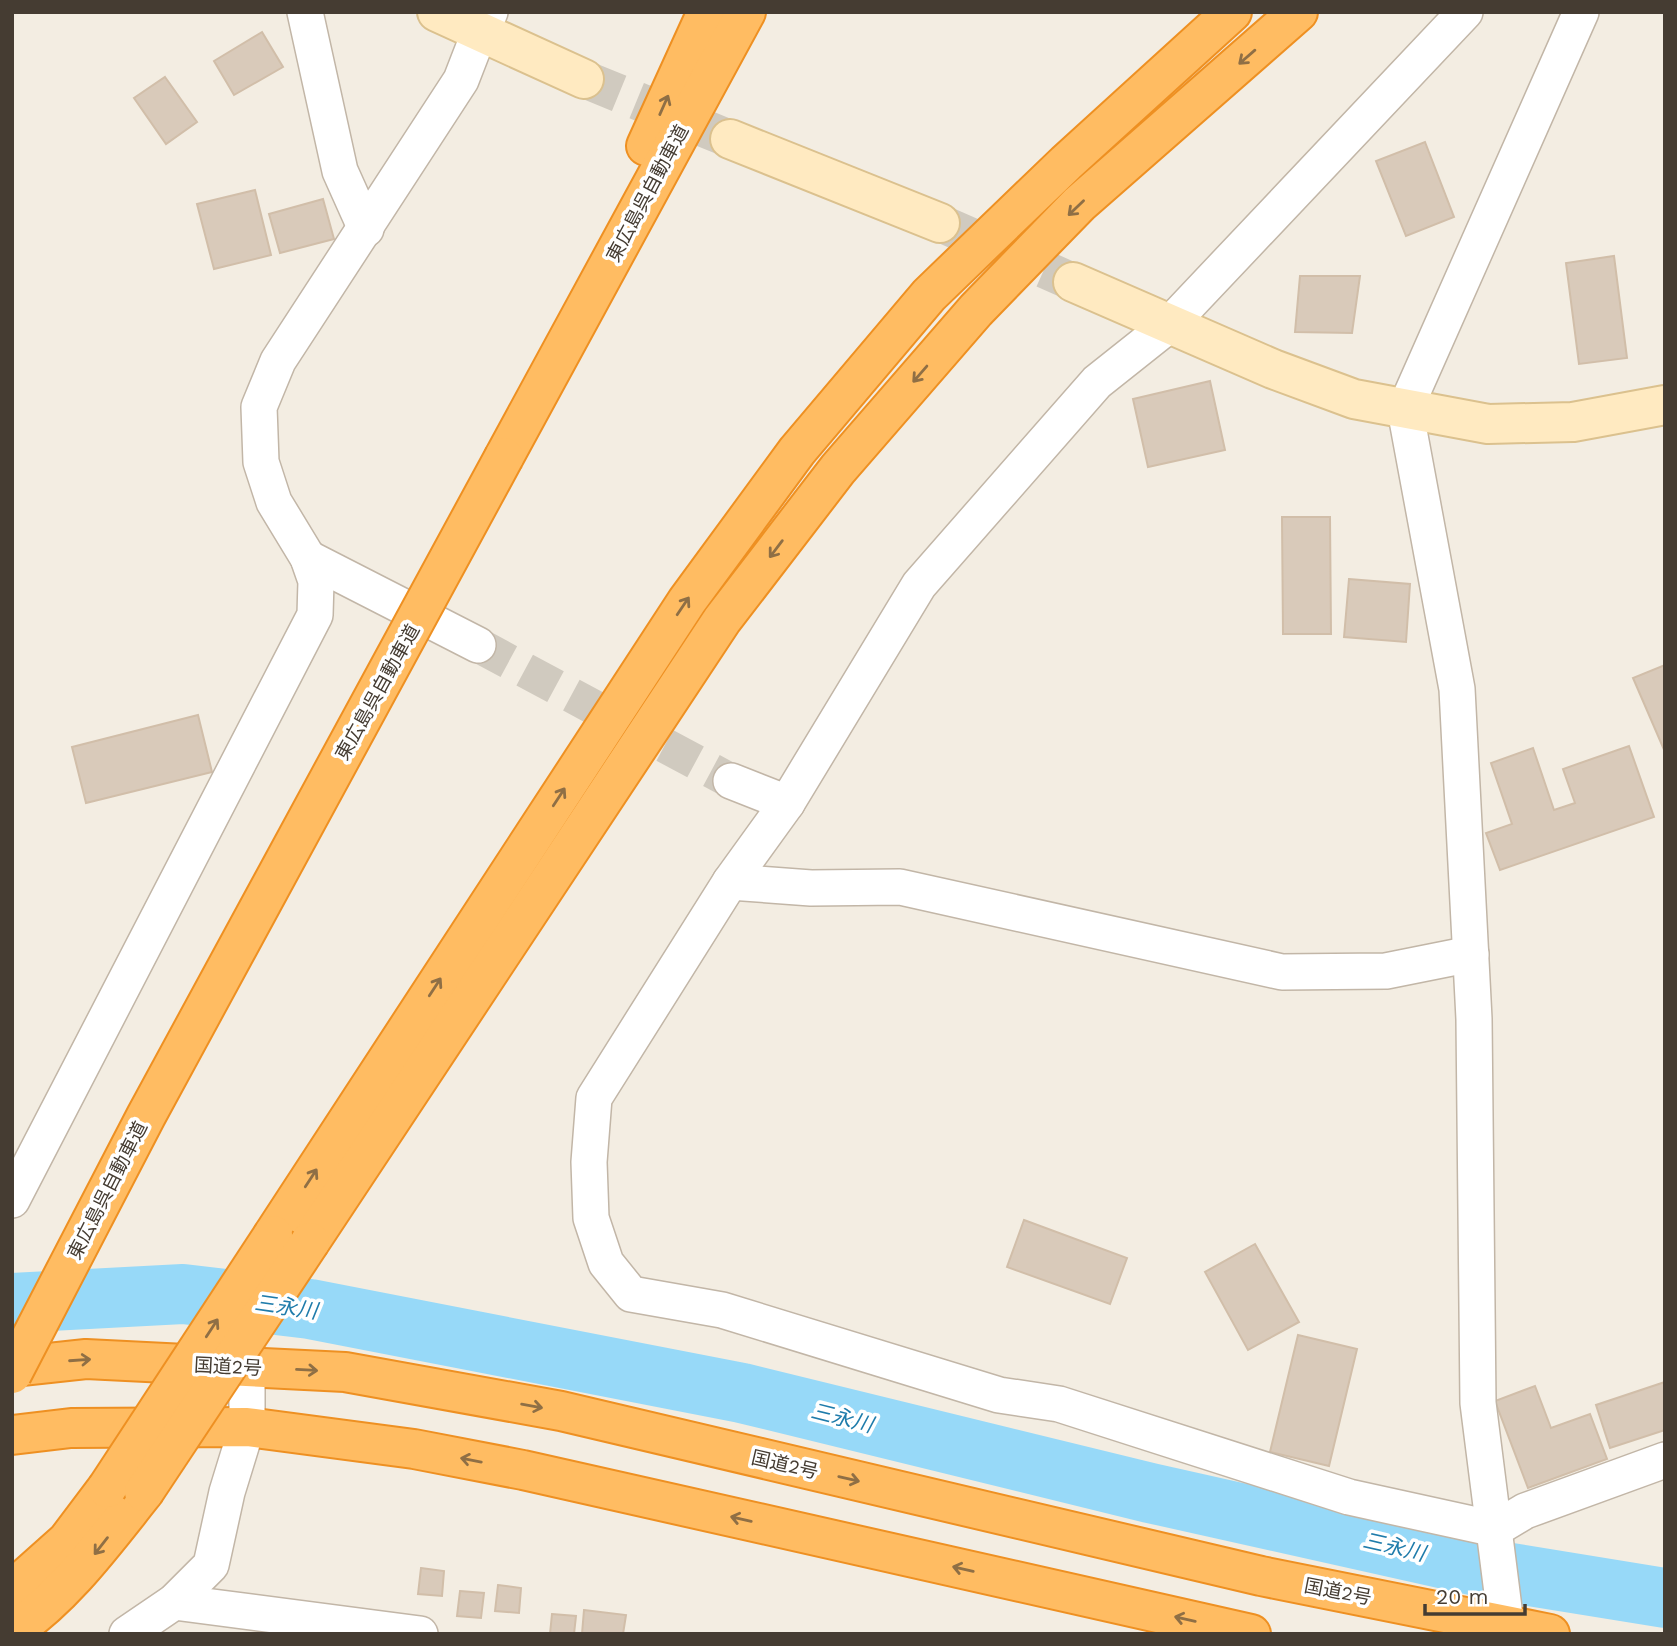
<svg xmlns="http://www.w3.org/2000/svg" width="1677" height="1646" viewBox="0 0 1677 1646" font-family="'Work Sans','Noto Sans JP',sans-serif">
	<rect width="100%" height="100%" fill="#f3ede2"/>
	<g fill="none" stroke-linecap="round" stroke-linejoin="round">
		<!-- river -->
		<polyline stroke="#97d9f8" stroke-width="60" points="12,1303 183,1294 310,1309 742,1393 1150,1493 1499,1571 1665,1598"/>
	</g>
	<!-- building -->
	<g fill="#d9caba" stroke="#d1bea9" stroke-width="2">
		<polygon points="262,32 283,67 234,95 214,61"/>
		<polygon points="165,77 197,122 166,144 134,98"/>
		<polygon points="1425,142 1454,217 1406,236 1376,161"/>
		<polygon points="255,190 271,255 214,269 197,204"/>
		<polygon points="323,199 334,239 280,253 269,214"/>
		<polygon points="1614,256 1627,358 1579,364 1566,263"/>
		<polygon points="1300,276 1360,276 1352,333 1295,332"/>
		<polygon points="1210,381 1225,450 1148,467 1133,399"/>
		<polygon points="1282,517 1330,517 1331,634 1283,634"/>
		<polygon points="1349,579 1410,584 1406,642 1344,637"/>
		<polygon points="1665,665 1665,752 1633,678"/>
		<polygon points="198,715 212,772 86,803 72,747"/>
		<polygon points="1629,746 1654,817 1500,870 1486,833 1512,824 1491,763 1533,748 1554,810 1575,803 1563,769"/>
		<polygon points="1024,1220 1127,1258 1110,1304 1007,1267"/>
		<polygon points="1255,1244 1299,1322 1248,1350 1205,1272"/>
		<polygon points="1298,1335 1357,1349 1329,1466 1270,1452"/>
		<polygon points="1665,1382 1665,1430 1610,1448 1596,1405"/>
		<polygon points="1535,1386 1551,1428 1590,1414 1607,1459 1528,1488 1495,1401"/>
		<polygon points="421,1568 444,1571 442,1596 418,1594"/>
		<polygon points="498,1585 521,1588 519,1613 495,1611"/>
		<polygon points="460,1591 484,1593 481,1618 457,1616"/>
		<polygon points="584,1610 626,1615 623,1634 582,1634"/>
		<polygon points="552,1614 576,1616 574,1634 550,1634"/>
	</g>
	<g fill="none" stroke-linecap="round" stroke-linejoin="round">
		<!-- street-tunnel -->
		<polyline stroke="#d0cabf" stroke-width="35" stroke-dasharray="35 18" stroke-linecap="butt" points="478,645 731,781"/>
		<!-- secondary-tunnel -->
		<g stroke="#d0cabf" stroke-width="38" stroke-dasharray="38 19" stroke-linecap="butt">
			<polyline points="584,79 730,139"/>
			<polyline points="940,223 1073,282"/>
		</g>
		<!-- street casing -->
		<g stroke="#c2b6a7" stroke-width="38">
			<g id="street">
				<polyline points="305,12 340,171 366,229"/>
				<polyline points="1465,12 1170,324 1097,382 919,585 787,803 730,882 594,1098 589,1162 591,1218 606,1263 631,1294 722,1310 999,1395 1059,1404 1349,1497 1495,1529 1525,1511 1665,1460"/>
				<polyline points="308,558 478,645"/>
				<polyline points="731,781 787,803"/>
				<polyline points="730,882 811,888 900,887 1282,972 1386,971 1471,954"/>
				<polyline points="12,1200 315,615 316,581 308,558 274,502 261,462 259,407 278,361 461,80 480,31 490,12"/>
				<polyline points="174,1602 420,1634"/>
				<polyline points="127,1634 174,1602 211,1565 227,1492 247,1427 247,1367"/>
				<polyline points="1514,1634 1506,1624 1478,1403 1474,1019 1457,689 1405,409 1581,12"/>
			</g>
		</g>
		<!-- secondary casing -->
		<g stroke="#dbc18e" stroke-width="42">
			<g id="secondary">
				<polyline points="437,12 584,79"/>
				<polyline points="730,139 940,223"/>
				<polyline points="1073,282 1273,369 1354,399 1488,424 1573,422 1665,405"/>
			</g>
		</g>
		<!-- highway casing -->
		<g stroke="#ee9022" stroke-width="42">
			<g id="highway">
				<polyline points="646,146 707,12"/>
				<polyline points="504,457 746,12"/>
				<polyline points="273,1235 687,601 797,451 929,295 1066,163 1232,12"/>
				<polyline points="310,1242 722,620 838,469 976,310 1079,204 1298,12"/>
				<polyline points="12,1367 86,1359 345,1372 561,1411 1261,1576 1550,1634"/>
				<polyline points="12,1435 71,1428 247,1427 414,1449 523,1470 1251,1634"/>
				<polyline points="12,1590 67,1541 107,1488"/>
				<path d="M12,1632c53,-36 92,-90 132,-140"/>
			</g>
		</g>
		<!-- street -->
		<use href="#street" stroke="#fff" stroke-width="35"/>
		<!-- secondary -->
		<use href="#secondary" stroke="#ffeac1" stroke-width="38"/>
		<!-- highway -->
		<use href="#highway" stroke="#ffbc62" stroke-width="38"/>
		<!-- highway-bridge casing -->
		<g stroke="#ee9022" stroke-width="42" stroke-linecap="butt">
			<g id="highway-bridge">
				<polyline points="12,1374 146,1116 504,457"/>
				<polyline points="107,1488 273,1235"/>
				<polyline points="144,1492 310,1242"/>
			</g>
		</g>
		<!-- highway-bridge -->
		<use href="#highway-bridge" stroke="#ffbc62" stroke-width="38"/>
	</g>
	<!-- one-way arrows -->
	<defs><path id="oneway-shaft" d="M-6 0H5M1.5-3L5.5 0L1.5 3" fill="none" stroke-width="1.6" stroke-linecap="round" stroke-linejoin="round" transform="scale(1.75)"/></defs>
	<g stroke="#8f6f45">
		<use href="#oneway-shaft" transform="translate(1247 57) rotate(139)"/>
		<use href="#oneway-shaft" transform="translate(664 105) rotate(-66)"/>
		<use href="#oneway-shaft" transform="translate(1076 208) rotate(136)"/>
		<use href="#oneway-shaft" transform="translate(920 374) rotate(131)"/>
		<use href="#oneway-shaft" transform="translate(776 549) rotate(127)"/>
		<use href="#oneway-shaft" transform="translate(683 606) rotate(-56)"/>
		<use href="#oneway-shaft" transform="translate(559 797) rotate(-57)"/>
		<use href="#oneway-shaft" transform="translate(435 987) rotate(-57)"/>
		<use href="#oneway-shaft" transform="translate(311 1178) rotate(-57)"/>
		<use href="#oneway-shaft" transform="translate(212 1328) rotate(-57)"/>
		<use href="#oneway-shaft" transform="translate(80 1360) rotate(-4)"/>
		<use href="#oneway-shaft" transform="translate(307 1370) rotate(3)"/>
		<use href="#oneway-shaft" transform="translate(532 1406) rotate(10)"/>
		<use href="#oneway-shaft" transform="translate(471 1460) rotate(-169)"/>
		<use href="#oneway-shaft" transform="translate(849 1479) rotate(13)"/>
		<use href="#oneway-shaft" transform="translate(741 1519) rotate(-167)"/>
		<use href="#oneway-shaft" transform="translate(101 1546) rotate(128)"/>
		<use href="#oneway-shaft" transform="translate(963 1569) rotate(-167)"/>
		<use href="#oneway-shaft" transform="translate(1185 1619) rotate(-167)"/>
	</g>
	<g text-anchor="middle" stroke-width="7" stroke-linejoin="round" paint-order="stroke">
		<!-- street labels -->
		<g font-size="19" fill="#453c32" stroke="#fff">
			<text transform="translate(647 193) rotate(-62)" y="7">東広島呉自動車道</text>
			<text transform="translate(377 692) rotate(-61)" y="7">東広島呉自動車道</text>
			<text transform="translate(107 1190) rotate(-63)" y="7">東広島呉自動車道</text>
			<text transform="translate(228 1366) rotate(3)" y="7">国道2号</text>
			<text transform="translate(785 1464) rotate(13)" y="7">国道2号</text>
			<text transform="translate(1338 1591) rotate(11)" y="7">国道2号</text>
		</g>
		<!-- water labels -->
		<g font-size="21" font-style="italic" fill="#1f7cab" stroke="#fff">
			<text transform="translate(286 1307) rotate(8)" y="7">三永川</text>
			<text transform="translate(842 1418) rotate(14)" y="7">三永川</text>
			<text transform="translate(1394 1547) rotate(13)" y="7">三永川</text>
		</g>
	</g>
	<!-- border -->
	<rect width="1677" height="1646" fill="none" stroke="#453c32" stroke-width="28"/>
	<!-- scale -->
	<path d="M1425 1604v10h100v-10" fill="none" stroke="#453c32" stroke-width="3.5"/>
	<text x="1436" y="1604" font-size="21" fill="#453c32" stroke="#ffffff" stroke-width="5" paint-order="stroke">20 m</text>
</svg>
